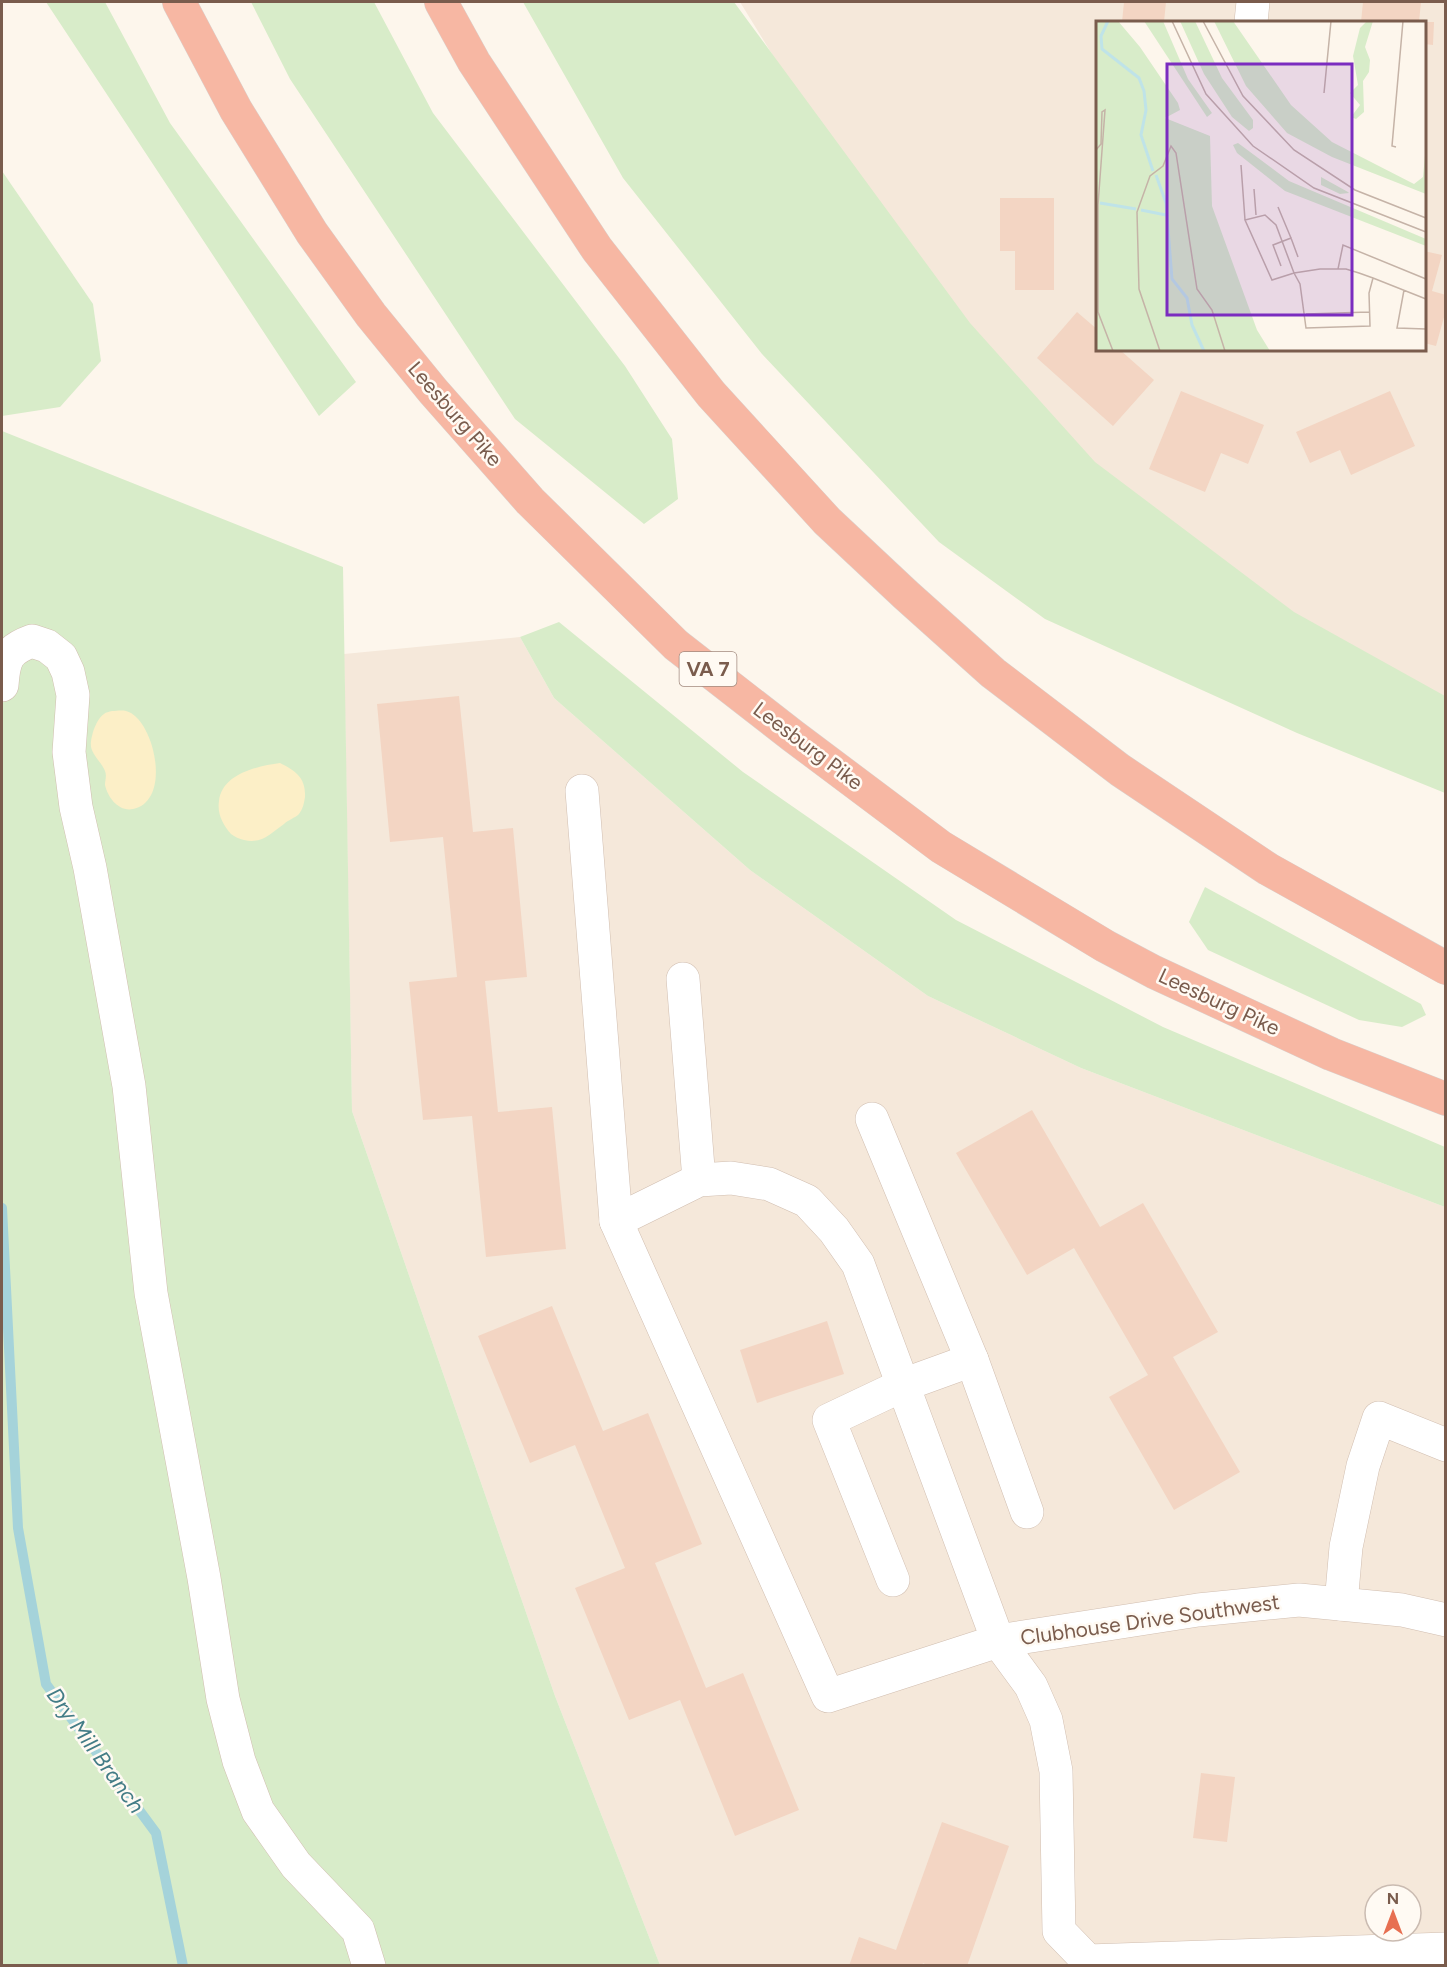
<svg xmlns="http://www.w3.org/2000/svg" width="1447" height="1967" viewBox="0 0 1447 1967" font-family="Figtree,sans-serif">
	<rect width="100%" height="100%" fill="#fdf6ec"/>
	<!-- residential -->
	<g fill="#f5e8da" fill-rule="evenodd">
		<path d="M740,2h705v777l-479,-409zM1098,22h326v328h-326z"/>
		<path d="M520,637l34,61 196,172 178,126 153,72 364,139v758h-785l-105,-269 -203,-585 -8,-457zM1375,1895h36v36h-36z"/>
	</g>
	<!-- green -->
	<g fill="#d8ecc9">
		<polygon points="46,2 105,2 170,123 356,382 319,416"/>
		<polygon points="251,2 374,2 433,113 625,366 672,439 678,499 644,524 515,419 290,79"/>
		<polygon points="523,2 734,2 970,323 1095,462 1294,612 1445,696 1445,793 1297,733 1045,619 939,542 762,354 623,178"/>
		<polygon points="2,171 93,304 101,361 60,407 2,416"/>
		<polygon points="2,431 343,567 352,1111 555,1696 660,1965 2,1965"/>
		<polygon points="559,622 743,772 956,920 1163,1027 1445,1147 1445,1207 1081,1068 928,996 750,870 554,698 520,637"/>
		<polygon points="1205,887 1421,1004 1426,1015 1402,1027 1359,1020 1208,950 1189,922"/>
	</g>
	<!-- sand -->
	<g fill="#fcefc7">
		<path d="M112,711c4,0 10,-1 14,0 28,7 47,90 7,98 -14,3 -25,-11 -28,-24 0,-5 2,-9 0,-14 -3,-8 -12,-15 -14,-24 -1,-9 5,-28 13,-33 2,-2 5,-2 8,-3z"/>
		<path d="M280,763c16,8 26,15 25,34 -1,6 -2,12 -6,17 -4,4 -11,6 -15,10 -14,10 -22,20 -40,16 -5,-1 -9,-3 -13,-6 -8,-9 -14,-20 -12,-33 3,-27 38,-35 61,-38z"/>
	</g>
	<g fill="none" stroke-linecap="round" stroke-linejoin="round">
		<!-- stream -->
		<polyline stroke="#a5d3da" stroke-width="10" points="2,1208 18,1528 46,1684 156,1833 183,1966"/>
	</g>
	<!-- building -->
	<g fill="#f3d5c3">
		<polygon points="1124,2 1166,2 1164,22 1122,22"/>
		<polygon points="1363,2 1421,2 1419,22 1361,22"/>
		<polygon points="1424,22 1434,22 1433,45 1424,44"/>
		<polygon points="1000,198 1054,198 1054,290 1015,290 1015,251 1000,251"/>
		<polygon points="1424,251 1442,255 1432,291 1446,295 1446,310 1436,346 1424,343"/>
		<polygon points="1077,312 1098,330 1098,350 1120,350 1154,380 1113,426 1037,358"/>
		<polygon points="1181,391 1264,425 1248,464 1221,453 1205,492 1149,469"/>
		<polygon points="1390,391 1415,446 1351,475 1340,450 1310,463 1296,432"/>
		<polygon points="459,696 473,832 513,828 527,977 485,981 498,1112 552,1107 566,1249 486,1257 472,1116 423,1120 409,982 457,977 443,837 390,842 377,704"/>
		<polygon points="1032,1110 1100,1227 1143,1203 1218,1332 1173,1357 1240,1472 1174,1510 1109,1397 1148,1375 1074,1248 1027,1275 956,1153"/>
		<polygon points="552,1306 603,1431 648,1413 702,1544 655,1563 706,1688 743,1673 799,1810 735,1836 680,1700 629,1720 575,1588 625,1568 575,1445 530,1463 478,1336"/>
		<polygon points="827,1321 844,1374 757,1403 740,1350"/>
		<polygon points="1201,1773 1235,1777 1227,1842 1193,1838"/>
		<polygon points="942,1822 1009,1846 967,1966 929,1966 923,1963 922,1966 849,1966 859,1937 896,1950"/>
	</g>
	<g fill="none" stroke-linecap="round" stroke-linejoin="round">
		<!-- minor casing -->
		<g stroke="#d1beb0" stroke-width="34">
			<g id="minor">
				<polyline points="1251,22 1253,2"/>
				<path d="M2,685c2,-26 5,-35 30,-44l15,5 14,11 7,15 5,23 -4,57 7,55 14,61 39,218 22,207 53,285 19,121 16,62 19,50 38,54 62,65 11,36"/>
				<polyline points="582,791 616,1221"/>
				<polyline points="683,979 699,1180"/>
				<polyline points="872,1119 972,1360 903,1385 829,1420 893,1580"/>
				<polyline points="972,1360 1027,1512"/>
				<polyline points="1341,1604 1346,1547 1363,1466 1379,1418 1446,1445"/>
				<polyline points="1088,1961 1446,1949"/>
				<polyline points="1088,1966 1088,1961 1059,1931 1056,1771 1046,1720 1031,1686 998,1641 858,1264 834,1230 807,1201 769,1184 731,1178 699,1180 616,1221 828,1696 998,1641 1198,1610 1299,1600 1402,1610 1446,1620"/>
			</g>
		</g>
		<!-- highway casing -->
		<g stroke="#dad1cd" stroke-width="34">
			<g id="highway">
				<polyline points="179,2 236,110 312,233 371,315 433,391 530,501 676,645 793,736 941,847 1105,946 1154,972 1331,1054 1446,1099"/>
				<polyline points="441,2 474,62 597,249 711,394 827,521 906,595 993,673 1120,770 1268,869 1446,968"/>
			</g>
		</g>
		<!-- minor -->
		<use href="#minor" stroke="#fff" stroke-width="33"/>
		<!-- highway -->
		<use href="#highway" stroke="#f7b7a3" stroke-width="33"/>
	</g>
	<g text-anchor="middle" stroke-width="5" stroke-linejoin="round" paint-order="stroke">
		<!-- shield labels -->
		<rect fill="#fffaf3" stroke="#a28b7f" stroke-width="1.5" x="679.5" y="652" width="57" height="34" rx="4.5"/>
		<g font-size="20" font-weight="bold" fill="#7a5c4d">
			<text x="708" y="676">VA 7</text>
		</g>
		<!-- street labels -->
		<g font-size="21" fill="#7a5c4d" stroke="#fffaf3">
			<text transform="translate(455 414) rotate(49)" y="7">Leesburg Pike</text>
			<text transform="translate(808 746) rotate(37)" y="7">Leesburg Pike</text>
			<text transform="translate(1219 1002) rotate(25)" y="7">Leesburg Pike</text>
			<text transform="translate(1150 1620) rotate(-8)" y="7">Clubhouse Drive Southwest</text>
		</g>
		<!-- water labels -->
		<g font-size="22" font-style="italic" fill="#437c86" stroke="#fffaf3">
			<text transform="translate(96 1750) rotate(54)" y="8">Dry Mill Branch</text>
		</g>
	</g>
	<!-- overview -->
	<g transform="translate(1096 21)">
		<rect width="330" height="330" fill="#fdf6ec"/>
		<path d="M0,0h22l22,26 38,56 2,7 -15,8 45,18 2,70 45,124 13,21h-174zM48,0h19l25,58 24,34 -5,4zM84,0h15l27,57 31,42v8l-4,3 -17,-14 -28,-43zM118,0h19l58,84 41,37 82,42 9,-7 3,-32v49l-94,-37 -45,-24 -41,-47zM271,0h6l-8,26 5,13 -1,12 -6,9 1,31 -8,7 -5,-2 9,-12 -10,-12 8,-8 -5,-29 7,-28zM142,122l51,38 137,58v7l-141,-55 -48,-38 -4,-8zM225,156l27,15 1,1 -9,1 -19,-9z" fill="#d8ecc9"/>
		<path fill="none" stroke="#bfe3e8" stroke-width="3" d="M12,0l-7,15 1,13 37,29 5,13 2,19 -5,25 12,36M60,154l10,28 6,76 15,19 5,27 12,26M4,182l36,6M45,189l25,5"/>
		<path fill="none" stroke="#c5b3a7" stroke-width="1.5" d="M76,0l34,73 47,52 61,42 112,44M107,0l40,75 51,54 61,40 71,28M228,72l7,-72M300,126l-4,-1 11,-125M0,129l5,-6 1,-32 3,-2 -7,95v107l15,39M145,144l4,55M158,168l2,26M182,186l13,31 -18,7 8,21M195,217l7,19M242,248l5,-24 83,34M277,257l-4,15 1,33 -64,2 -6,-44 -6,-11 -18,-48 -11,-10 -20,5 27,60 22,-7 26,-4h26l13,4 14,5 53,21M308,269l-7,38 29,1M210,293l63,-2M64,330l-21,-62 -2,-77 13,-36 13,-10 8,-20 5,7 21,136 15,21 13,41"/>
		<path fill="#7b2cbf" fill-opacity="0.15" stroke="#7b2cbf" stroke-width="3" d="M71,43h185v251h-185z"/>
		<rect width="330" height="330" fill="none" stroke="#7a5c4d" stroke-width="3"/>
	</g>
	<!-- border -->
	<rect width="1447" height="1967" fill="none" stroke="#7a5c4d" stroke-width="6"/>
	<!-- north arrow -->
	<g transform="translate(1393 1913)"><circle r="28" fill="#fffaf3" stroke="#cabbb1" stroke-width="1.5"/>
	<path d="M0-4.5L10 22L0 15L-10 22Z" fill="#e76f51"/>
	<text y="-9" font-size="16" font-weight="bold" text-anchor="middle" fill="#7a5c4d">N</text>
	</g>
</svg>
